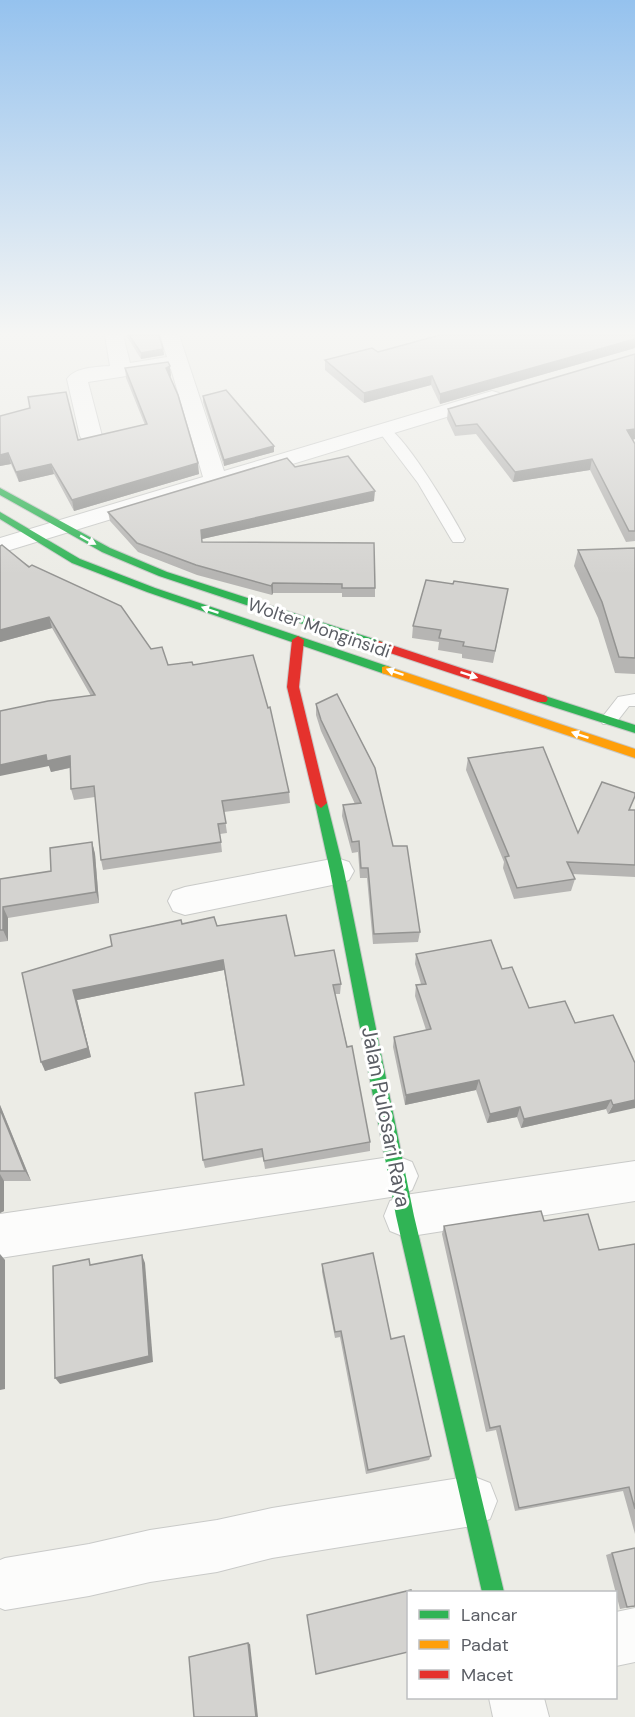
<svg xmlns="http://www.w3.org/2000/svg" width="635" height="1717" viewBox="0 0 635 1717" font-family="'DM Sans',sans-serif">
	<rect width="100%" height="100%" fill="#ecece6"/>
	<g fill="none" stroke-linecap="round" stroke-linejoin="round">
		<!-- lane casing -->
		<g stroke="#c9cac8" stroke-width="2">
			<g id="lane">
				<path d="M383,425c20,5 71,93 82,114l-2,3h-10l-2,-3 -33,-56 -41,-54z"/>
				<polygon points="635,694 635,706 629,706 615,724 603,724 600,720 618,697"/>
			</g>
		</g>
		<!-- street casing -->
		<g stroke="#c9cac8" stroke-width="2">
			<g id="street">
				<path d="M105,335h18l7,28 37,-6 -7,-22h19l45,136 261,-78 7,-2 7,2 3,4 -3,4 -499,152v-15l203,-61 -32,-108 -83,13 14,54 -3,5 -8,2 -8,-2 -3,-5 -13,-57c8,-12 30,-12 43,-13z"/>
				<polygon points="337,858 349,862 354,871 349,880 337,884 185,915 173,911 168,901 173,891 185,887"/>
				<polygon points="397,1156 412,1162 418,1176 412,1190 397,1196 0,1258 0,1214"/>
				<polygon points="635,1161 635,1201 405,1237 390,1231 384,1216 390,1201 405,1195"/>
				<polygon points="472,1476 490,1483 497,1501 490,1519 472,1526 272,1558 217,1572 150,1582 89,1596 5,1610 0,1608 0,1560 5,1558 89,1544 150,1530 217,1520 272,1508"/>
				<polygon points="635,1608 635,1662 616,1666 616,1612"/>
				<polygon points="489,1698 544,1698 549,1717 493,1717"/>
			</g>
		</g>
		<!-- fast casing -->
		<g stroke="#c7c8c7" stroke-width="2">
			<g id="fast">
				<polygon points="0,488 110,548 167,572 383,642 385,645 383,648 375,648 159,576 102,552 0,495"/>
				<polygon points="0,512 80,559 155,588 390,667 392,670 386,674 382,673 147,592 72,563 0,519"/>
				<polygon points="542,695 635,725 635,733 538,702 536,699"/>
				<polygon points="321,798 327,803 344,871 414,1216 504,1592 482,1592 396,1216 330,871 315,803"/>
			</g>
		</g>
		<!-- slow casing -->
		<g stroke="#c7c8c7" stroke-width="2">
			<polygon id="slow" points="386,666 635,749 635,758 382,673 382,667"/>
		</g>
		<!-- jam casing -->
		<g stroke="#c7c8c7" stroke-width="2">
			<g id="jam">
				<polygon points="298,636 304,640 299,687 327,803 321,808 315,803 287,687 292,640"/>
				<polygon points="379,641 546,696 548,699 546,702 538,702 375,648 375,642"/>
			</g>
		</g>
		<!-- lane -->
		<use href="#lane" fill="#fcfcfb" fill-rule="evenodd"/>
		<!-- street -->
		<use href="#street" fill="#fcfcfb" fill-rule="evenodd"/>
		<!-- fast -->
		<use href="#fast" fill="#30b455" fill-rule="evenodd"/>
		<!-- slow -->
		<use href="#slow" fill="#ff9f0a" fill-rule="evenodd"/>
		<!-- jam -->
		<use href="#jam" fill="#e5322d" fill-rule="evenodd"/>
	</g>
	<!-- wall -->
	<g fill="#b6b5b3">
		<polygon points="126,335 159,335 163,349 164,355 141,359"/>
		<polygon points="635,335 635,348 440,404 431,385 364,403 325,370 325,360 378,352"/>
		<polygon points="635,354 635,439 633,440 635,444 635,541 626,542 590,470 513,482 476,434 455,436 447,419 448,409"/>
		<polygon points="125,368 171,376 170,377 199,474 74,511 54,474 19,482 11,464 0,466 0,416 78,440 145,425 126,378"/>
		<polygon points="203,396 274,446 274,452 224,466 203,402"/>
		<polygon points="295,467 374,501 202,539 202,542 375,588 375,597 342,597 342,593 273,593 272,595 197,575 138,552 110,521 108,512"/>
		<polygon points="0,546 151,649 168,665 193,665 289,792 290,803 224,812 227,833 220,834 222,852 103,870 101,860 95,797 74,800 71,789 70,768 51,772 49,766 91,696 52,628 0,642"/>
		<polygon points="635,548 635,674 615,673 598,618 574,566 578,550"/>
		<polygon points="453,584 508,589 493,663 462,658 462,654 438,650 439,642 412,638 413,626"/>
		<polygon points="316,704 393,846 420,932 418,942 373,944 367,878 360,878 358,852 352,853 342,816 343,805 355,804 321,731 316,715"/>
		<polygon points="468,758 578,833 630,810 635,810 635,877 572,874 575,879 571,891 514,899 503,868 504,862 466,770"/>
		<polygon points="92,842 95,854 99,903 8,918 8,941 0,942 0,879 51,871"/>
		<polygon points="182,924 217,926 295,956 341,984 340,994 335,994 370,1142 370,1151 265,1169 263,1157 205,1168 203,1160 243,1085 224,970 77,1000 91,1057 45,1071 22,973 112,946"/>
		<polygon points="416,954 502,969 529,1008 575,1023 635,1063 608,1114 606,1109 521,1128 517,1117 487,1123 476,1090 405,1105 393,1047 394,1037 426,1030 415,996 416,985 421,984 415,964"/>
		<polygon points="0,1105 31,1181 4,1181 4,1211 0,1213"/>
		<polygon points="544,1221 599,1250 635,1244 635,1534 623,1491 515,1511 496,1430 486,1432 442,1234 444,1226"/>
		<polygon points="322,1264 391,1339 431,1456 429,1460 366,1474 340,1337 335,1338 322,1272"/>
		<polygon points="635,1548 635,1607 635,1606 620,1609 606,1555 612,1553"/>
	</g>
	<!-- shaded-wall -->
	<g fill="#949492">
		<polygon points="635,339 635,348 440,404 440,394"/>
		<polygon points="163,349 164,355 141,359 141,353"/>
		<polygon points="170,366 171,376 167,378 166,368"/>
		<polygon points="432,376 431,385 364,403 364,393"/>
		<polygon points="635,429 635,439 625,441 627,430"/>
		<polygon points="274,446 274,452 224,466 224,460"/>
		<polygon points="8,453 11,464 0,466 0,455"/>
		<polygon points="592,459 590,470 513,482 515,472"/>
		<polygon points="198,463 199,474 74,511 72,500"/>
		<polygon points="51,464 54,474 19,482 16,472"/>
		<polygon points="375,491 374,501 202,539 201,530"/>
		<polygon points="273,583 273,593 272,595 271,586"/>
		<polygon points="49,617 52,628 0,642 0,630"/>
		<polygon points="46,755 70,756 73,767 51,772 49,766 0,776 0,765"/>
		<polygon points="92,842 95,854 99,903 96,892"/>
		<polygon points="3,907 8,918 8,941 3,930"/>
		<polygon points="223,960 224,970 77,1000 91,1057 45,1071 41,1062 73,990"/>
		<polygon points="479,1080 476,1090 405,1105 406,1095"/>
		<polygon points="611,1100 606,1109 521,1128 524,1119"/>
		<polygon points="635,1100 635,1108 608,1114 613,1105"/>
		<polygon points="0,1105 31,1181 25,1171 0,1109"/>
		<polygon points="520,1107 517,1117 487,1123 490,1114"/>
		<polygon points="0,1174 4,1181 4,1211 0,1213"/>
		<polygon points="0,1254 5,1260 5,1389 0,1390"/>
		<polygon points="142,1255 145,1263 153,1362 60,1384 55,1378"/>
		<polygon points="248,1643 250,1644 258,1717 256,1717"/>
	</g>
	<!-- building -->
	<g fill="#d4d3d0" stroke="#949492" stroke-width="1.5">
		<polygon points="129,335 159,335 163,349 141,353"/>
		<polygon points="440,335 635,335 635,339 440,394 432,376 364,393 325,360 372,348 378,352"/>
		<polygon points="635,354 635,429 627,430 635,444 635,531 629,531 592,459 515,472 477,424 456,426 448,409"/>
		<polygon points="168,362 170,366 166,368 178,395 198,463 72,500 51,464 16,472 8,453 0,455 0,416 30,408 28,397 66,392 78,440 147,424 125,368"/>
		<polygon points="226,390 274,446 224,460 203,396"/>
		<polygon points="348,456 375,491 201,530 202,542 374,543 375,588 342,588 342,584 273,583 271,586 196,565 137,543 108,512 287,458 295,467"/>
		<polygon points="2,545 29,567 32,565 121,606 151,649 162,647 168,665 192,662 193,665 253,655 268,708 270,707 289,792 222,801 226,823 218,824 221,842 101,860 94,786 71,789 70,756 47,761 46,755 0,765 0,711 48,701 95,695 49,617 0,630 0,546"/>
		<polygon points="635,548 635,658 619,657 602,602 578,550"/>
		<polygon points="426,580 453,584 454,581 508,589 495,651 463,646 464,642 439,638 441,630 413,626"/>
		<polygon points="337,694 375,768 393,846 407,846 420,932 374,934 368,868 361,868 359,841 352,842 343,805 361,803 321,720 316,704"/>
		<polygon points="543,747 578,833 602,782 635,793 635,796 629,810 635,810 635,865 567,862 575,879 517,888 505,857 509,856 468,758"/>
		<polygon points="92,842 96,892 3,907 3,930 0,930 0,879 51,871 50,848"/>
		<polygon points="286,915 295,956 334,950 341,984 333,985 347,1047 352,1046 370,1142 264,1161 262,1149 203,1160 195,1093 244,1085 223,960 73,990 88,1048 41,1062 22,973 112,946 110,935 181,920 182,924 214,917 217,926"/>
		<polygon points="491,940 502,969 512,967 529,1008 565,1001 575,1023 613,1015 635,1063 635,1100 613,1105 611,1100 524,1119 520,1107 490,1114 479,1080 406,1095 394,1037 431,1029 416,985 426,984 416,954"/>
		<polygon points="0,1109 25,1171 0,1171"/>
		<polygon points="541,1211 544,1221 588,1214 599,1250 635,1244 635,1509 629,1487 519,1508 500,1426 490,1428 444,1226"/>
		<polygon points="373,1253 391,1339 404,1336 431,1456 368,1470 341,1331 335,1332 322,1264"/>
		<polygon points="142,1255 149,1356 55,1378 53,1266 89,1259 90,1265"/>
		<polygon points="635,1548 635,1606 627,1607 612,1553"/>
		<polygon points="411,1590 412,1593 408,1593 408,1652 316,1674 307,1615"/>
		<polygon points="248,1643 256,1717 194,1717 189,1657"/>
	</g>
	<!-- one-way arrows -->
	<defs><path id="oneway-solid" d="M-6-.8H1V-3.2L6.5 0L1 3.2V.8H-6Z" transform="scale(1.5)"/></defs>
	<g fill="#fff">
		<use href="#oneway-solid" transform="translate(88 540) rotate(29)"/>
		<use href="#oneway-solid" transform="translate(210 610) rotate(-161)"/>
		<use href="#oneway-solid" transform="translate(395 672) rotate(-161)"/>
		<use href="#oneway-solid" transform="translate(469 675) rotate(18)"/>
		<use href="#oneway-solid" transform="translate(580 735) rotate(-161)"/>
	</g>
	<!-- sky -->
	<linearGradient id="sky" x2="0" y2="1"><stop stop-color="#95c2ee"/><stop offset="0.58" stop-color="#f6f6f4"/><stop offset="1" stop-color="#f6f6f4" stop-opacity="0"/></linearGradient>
	<rect width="635" height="575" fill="url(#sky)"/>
	<g text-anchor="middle" stroke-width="6" stroke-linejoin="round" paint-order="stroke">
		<!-- street labels -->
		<g font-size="18" fill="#5b5e65" stroke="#fff">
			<text transform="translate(319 628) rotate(19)" y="6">Wolter Monginsidi</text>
		</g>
		<!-- near-street labels -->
		<g font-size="21" fill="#5b5e65" stroke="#fff">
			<text transform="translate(386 1117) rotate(79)" y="7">Jalan Pulosari Raya</text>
		</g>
	</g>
	<!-- legend -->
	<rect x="407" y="1591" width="210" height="108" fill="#ffffff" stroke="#bdbfc1" stroke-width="1.5"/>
	<rect x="419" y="1610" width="30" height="9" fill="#30b455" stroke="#bdbfc1" stroke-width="1.5"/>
	<text x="461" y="1621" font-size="18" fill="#5b5e65">Lancar</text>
	<rect x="419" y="1640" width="30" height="9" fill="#ff9f0a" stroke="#bdbfc1" stroke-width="1.5"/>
	<text x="461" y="1651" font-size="18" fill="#5b5e65">Padat</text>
	<rect x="419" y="1670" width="30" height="9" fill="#e5322d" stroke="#bdbfc1" stroke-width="1.5"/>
	<text x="461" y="1681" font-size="18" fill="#5b5e65">Macet</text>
</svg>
